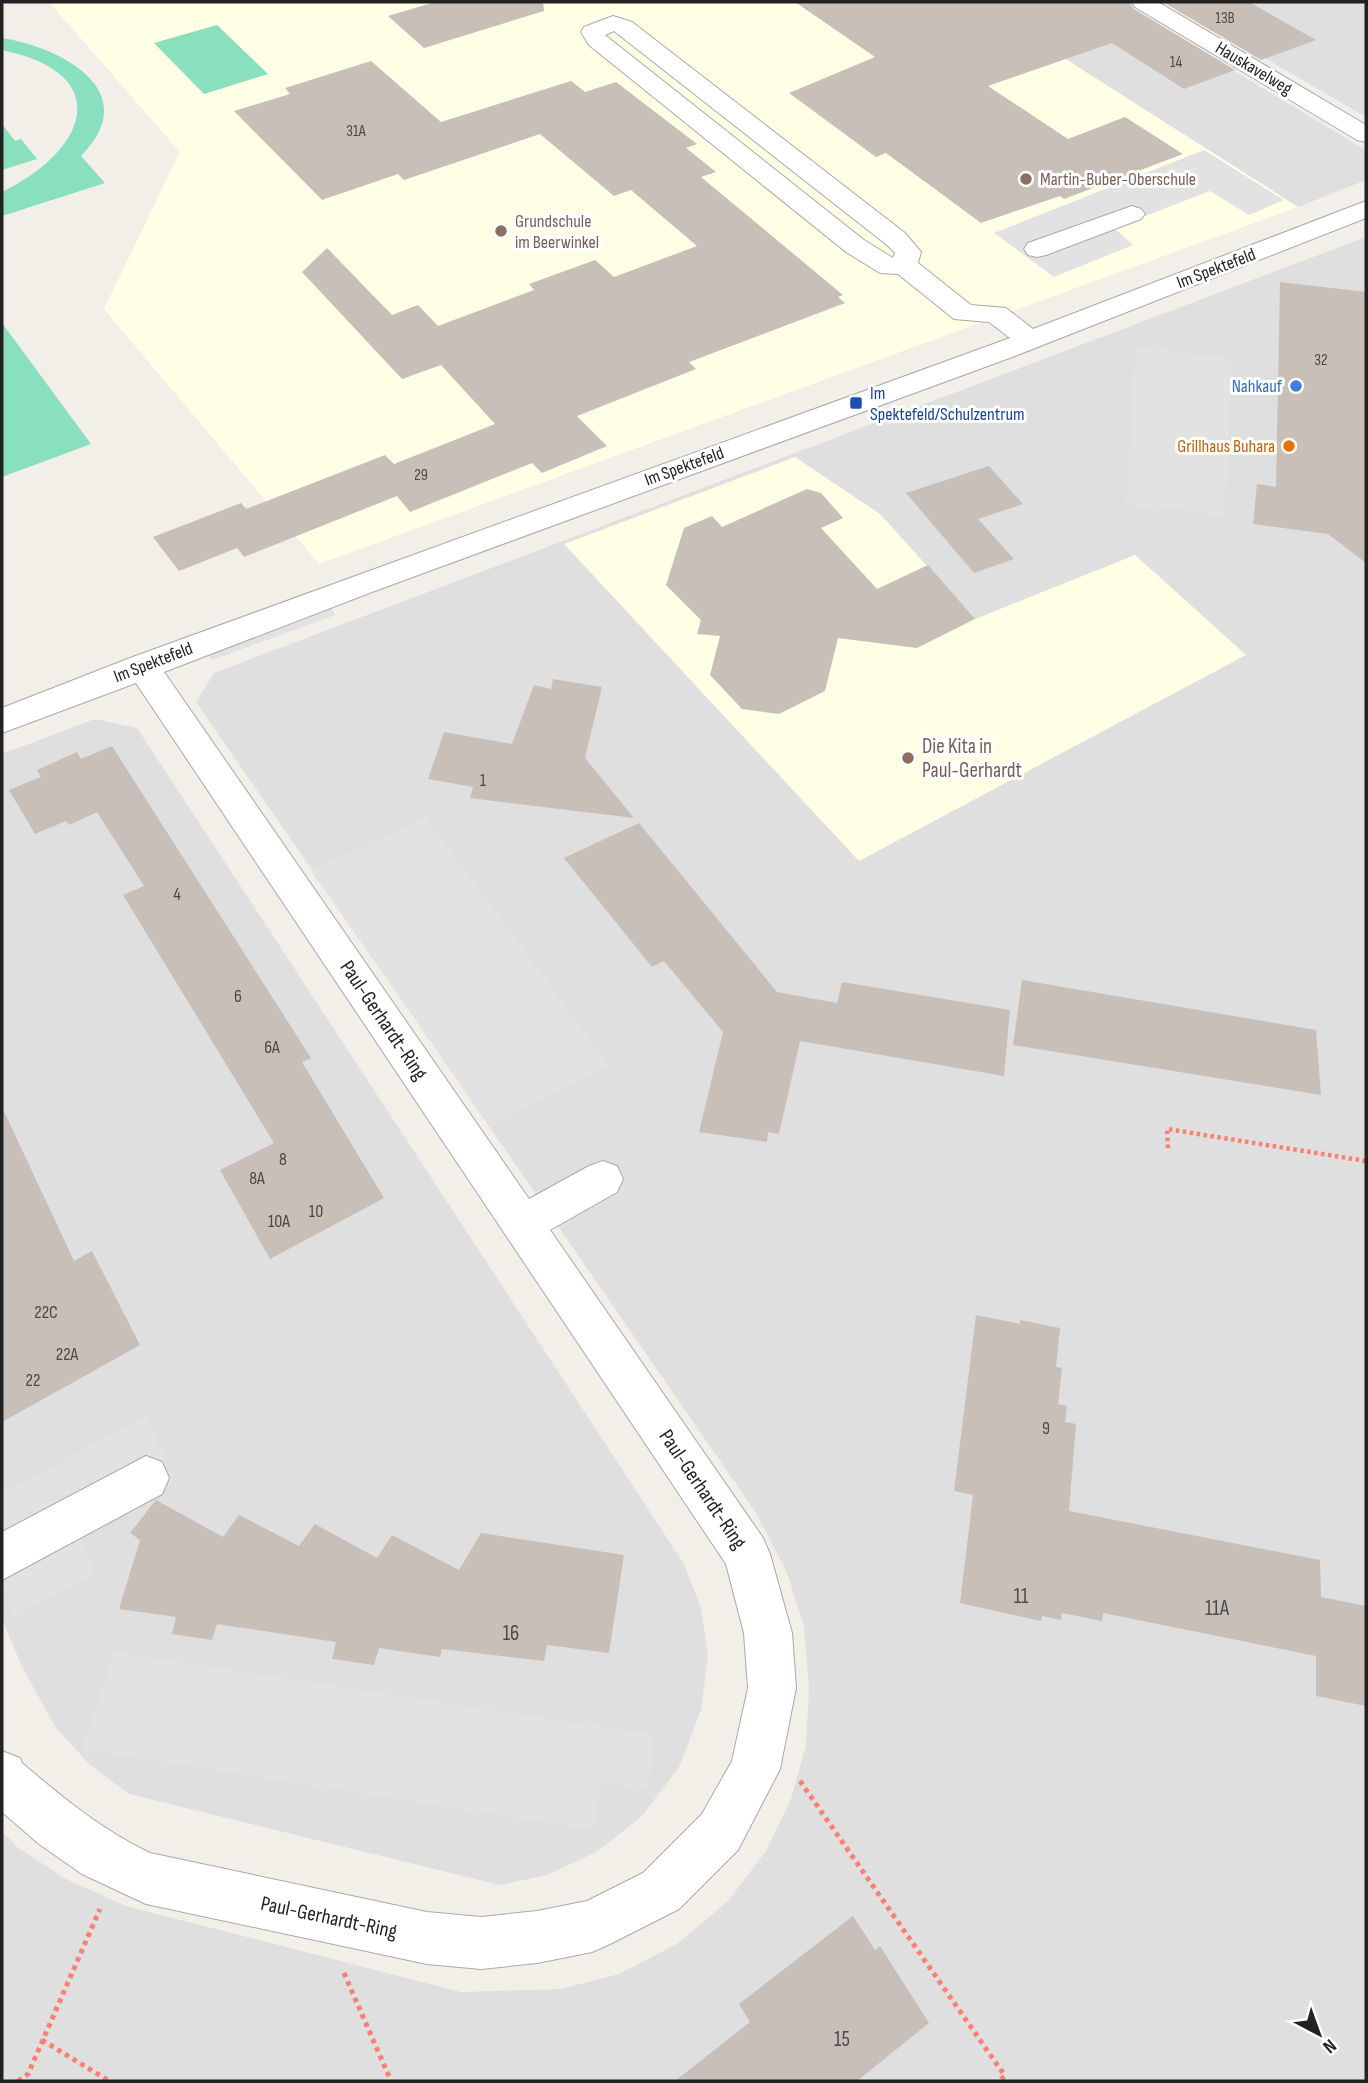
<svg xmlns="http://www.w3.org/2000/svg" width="1368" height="2083" viewBox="0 0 1368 2083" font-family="'Sofia Sans Condensed',sans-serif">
	<rect width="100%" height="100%" fill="#f2efe9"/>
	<!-- residential -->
	<g fill="#e0dfdf">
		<polygon points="976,2 1119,2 1366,150 1366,180 1298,207"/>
		<polygon points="1169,2 1366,2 1366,117"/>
		<polygon points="1366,237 1366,2081 2,2081 2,1831 17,1847 64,1878 126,1906 461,1992 561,1989 619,1974 677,1944 728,1901 766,1851 791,1799 806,1745 809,1688 804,1626 787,1573 756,1513 196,702 214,673"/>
		<polygon points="95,719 137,728 684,1564 701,1608 708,1655 701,1710 679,1767 642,1816 598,1851 547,1875 500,1885 129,1794 90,1765 56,1728 22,1667 2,1619 2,754"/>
	</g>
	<!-- education -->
	<g fill="#ffffe5">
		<polygon points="49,2 976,2 1298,207 319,564 104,309 180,152"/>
		<polygon points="795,457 880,514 975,619 1135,555 1246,655 859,861 564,544"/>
	</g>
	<!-- pitch -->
	<g fill="#88e0be">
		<polygon points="217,25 268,74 204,94 154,43"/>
		<path d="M2,38c58,9 144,53 79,118l24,27 -103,33v-24c85,-41 115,-118 0,-142z"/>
		<polygon points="2,124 15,141 21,139 37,159 2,170"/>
		<polygon points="2,323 91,444 2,477"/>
	</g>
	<!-- parking -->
	<g fill="#e2e2e2">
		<polygon points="1204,150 1284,200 1249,215 1210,191 1114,228 1133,245 1054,277 994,233"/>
		<polygon points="1136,346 1233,359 1224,515 1126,504"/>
		<polygon points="331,607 335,615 212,660 207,653"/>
		<polygon points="425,817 609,1065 491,1127 311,871"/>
		<polygon points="146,1416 175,1481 78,1535 94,1573 14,1618 2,1586 2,1493"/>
		<polygon points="114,1652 655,1735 647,1789 601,1782 593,1830 82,1749"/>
	</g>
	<!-- building -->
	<g fill="#c7bfb8">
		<polygon points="435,2 543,2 544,11 424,48 388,16"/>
		<polygon points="795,2 1129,2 1134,9 1235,70 1184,89 1112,43 988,86 1068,139 1125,117 1183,154 1064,199 1060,196 981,223 886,153 876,157 789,93 875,57"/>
		<polygon points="1163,2 1249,2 1316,40 1261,60"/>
		<polygon points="371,61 441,122 571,81 585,92 616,82 697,144 686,148 716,172 701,177 843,295 838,297 845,303 689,362 696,369 577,416 607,446 542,473 532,463 410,512 397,496 244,557 237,548 179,571 153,537 241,503 246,509 385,455 394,464 495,424 441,365 402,379 302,272 327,248 392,315 418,305 438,326 534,290 529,284 595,260 614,277 697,246 631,190 614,196 540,134 404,180 398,174 322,200 234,111 290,94 285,88"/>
		<polygon points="1280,282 1366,292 1366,563 1328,534 1253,524 1257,484 1276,487"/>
		<polygon points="989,466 1023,504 978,519 1014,559 974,573 906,493"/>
		<polygon points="807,489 821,493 843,518 821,528 877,589 928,565 975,619 917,648 838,638 825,691 779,714 742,709 710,675 720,636 697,634 701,620 666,585 684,528 712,516 722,527"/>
		<polygon points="553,679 602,687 585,758 634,818 470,798 473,787 428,779 444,732 512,744 534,685 551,689"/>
		<polygon points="112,746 311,1058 302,1062 384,1198 270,1259 220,1170 274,1143 123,895 144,886 97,812 69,825 66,821 35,834 9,790 41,777 37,770 77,752 81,759"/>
		<polygon points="639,823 777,992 837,1003 842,982 1010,1010 1004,1076 800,1041 779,1134 768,1132 767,1142 699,1132 723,1032 664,961 652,967 564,858"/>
		<polygon points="1022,980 1316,1030 1321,1095 1013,1045"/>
		<polygon points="2,1107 74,1261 92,1251 140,1345 2,1422"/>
		<polygon points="976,1315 1020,1324 1020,1320 1060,1328 1056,1367 1062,1368 1058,1404 1067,1406 1065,1422 1076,1424 1069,1511 1320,1560 1321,1597 1366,1606 1366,1706 1316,1696 1316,1656 1103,1613 1102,1621 1062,1613 1061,1620 1042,1616 1041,1621 960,1603 973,1495 954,1491"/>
		<polygon points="156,1500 223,1537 239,1515 299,1546 315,1524 377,1558 392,1535 459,1570 481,1533 624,1555 609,1653 547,1645 544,1661 442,1649 440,1657 379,1648 374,1665 332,1659 336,1642 217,1624 212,1640 172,1634 176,1617 119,1609 140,1540 130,1533"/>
		<polygon points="853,1916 875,1950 880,1946 929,2023 857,2081 675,2081 750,2022 739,2004"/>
	</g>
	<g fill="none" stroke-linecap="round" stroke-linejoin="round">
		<!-- minor casing -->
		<g stroke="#a9a9a9" stroke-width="2">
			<g id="minor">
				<polygon points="1132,2 1158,2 1366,125 1366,142 1357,140 1135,7"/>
				<path d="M613,16l19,6 273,211 16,19 -3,11 53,42 35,3 27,21 333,-128v17l-351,138 -643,236 -208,80 365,527 60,-33 14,-5 14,5 6,13 -6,13 -67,38 213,308 7,16 22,79 4,55 -16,81 -42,81 -59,59 -69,35 -18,8 -55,11 -56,6 -54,-5 -281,-60 -64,-30 -43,-30 -37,-32v-61l18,7 2,5c41,35 80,67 128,90l277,59 54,5 56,-6 50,-10 56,-28 59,-59 30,-53 16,-73 -4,-55 -18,-69 -590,-881 -134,50v-25l128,-50 880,-320 -21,-16 -35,-3 -56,-45 -18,-1 -34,-21 -257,-207 -8,-13 3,-5zM614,31l273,214 8,8 -2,5 -29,-18 -259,-205z"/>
				<polygon points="1132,206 1141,209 1145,214 1141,219 1046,255 1037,257 1028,255 1024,249 1028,243"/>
				<polygon points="146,1456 162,1462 169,1478 162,1494 2,1580 2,1532"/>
			</g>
		</g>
		<!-- path-far1 -->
		<polyline stroke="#fa8072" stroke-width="4.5" stroke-dasharray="3.5 3.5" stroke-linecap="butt" points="1168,1148 1167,1129 1366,1161"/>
		<!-- path -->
		<g stroke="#fa8072" stroke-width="5" stroke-dasharray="4.5 4.5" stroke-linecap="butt">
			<polyline points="800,1781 1005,2076 998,2081"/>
			<polyline points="344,1973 391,2081"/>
			<polyline points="42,2040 109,2081"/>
			<polyline points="18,2081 28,2074 100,1909"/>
		</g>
		<!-- minor -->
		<use href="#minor" fill="#fff" fill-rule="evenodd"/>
	</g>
	<!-- markers -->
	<g fill="#8d6e63" stroke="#fff" stroke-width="2.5">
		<circle cx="1026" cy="179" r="7"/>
		<circle cx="501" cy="231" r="7"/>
		<circle cx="908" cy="758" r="7"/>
	</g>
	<circle fill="#3f7fe0" stroke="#fff" stroke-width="2.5" cx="1296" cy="386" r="7"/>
	<rect fill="#1a4fb4" stroke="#fff" stroke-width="2.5" x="849" y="396" width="14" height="14" rx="3.5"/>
	<circle fill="#e8710a" stroke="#fff" stroke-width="2.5" cx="1289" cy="446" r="7"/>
	<g text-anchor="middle" stroke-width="6" stroke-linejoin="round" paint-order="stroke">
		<!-- far-number labels -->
		<g font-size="16" fill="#4b4948">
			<text x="1225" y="23">13B</text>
			<text x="1176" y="67">14</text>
			<text x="356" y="136">31A</text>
			<text x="1321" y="365">32</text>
			<text x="421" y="480">29</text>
		</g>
		<!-- far-street labels -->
		<g font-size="18" fill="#222" stroke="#fff">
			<text transform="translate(1254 68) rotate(31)" y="6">Hauskavelweg</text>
			<text transform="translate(1216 268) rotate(-21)" y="6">Im Spektefeld</text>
			<text transform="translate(684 466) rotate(-20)" y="6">Im Spektefeld</text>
			<text transform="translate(153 662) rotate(-21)" y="6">Im Spektefeld</text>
		</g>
		<!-- far-education labels -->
		<g font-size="18" fill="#785e54" stroke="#fff" text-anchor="start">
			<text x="1040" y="185">Martin-Buber-Oberschule</text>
			<text x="515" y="227">Grundschule<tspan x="515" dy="21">im Beerwinkel</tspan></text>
		</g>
		<!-- far-shop labels -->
		<g font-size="18" fill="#366cbe" stroke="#fff" text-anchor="end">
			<text x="1282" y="392">Nahkauf</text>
		</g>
		<!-- far-transit labels -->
		<g font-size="18" fill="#164399" stroke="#fff" text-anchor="start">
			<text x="870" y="399">Im<tspan x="870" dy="21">Spektefeld/Schulzentrum</tspan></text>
		</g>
		<!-- far-food labels -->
		<g font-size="18" fill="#c56008" stroke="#fff" text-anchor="end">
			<text x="1275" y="452">Grillhaus Buhara</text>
		</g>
		<!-- number labels -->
		<g font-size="18" fill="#4b4948">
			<text x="483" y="786">1</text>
			<text x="177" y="900">4</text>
			<text x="238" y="1002">6</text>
			<text x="272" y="1053">6A</text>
			<text x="283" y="1165">8</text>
			<text x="257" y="1184">8A</text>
			<text x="316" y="1217">10</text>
			<text x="279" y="1227">10A</text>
			<text x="46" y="1318">22C</text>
			<text x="67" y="1360">22A</text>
			<text x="33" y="1386">22</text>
			<text x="1046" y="1434">9</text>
		</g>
		<!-- education labels -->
		<g font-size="21" fill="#785e54" stroke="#fff" text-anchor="start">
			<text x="922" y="753">Die Kita in<tspan x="922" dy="24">Paul-Gerhardt</tspan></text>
		</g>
		<!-- street labels -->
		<g font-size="21" fill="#222" stroke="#fff">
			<text transform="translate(384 1020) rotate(56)" y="7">Paul-Gerhardt-Ring</text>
			<text transform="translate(703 1489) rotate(56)" y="7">Paul-Gerhardt-Ring</text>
			<text transform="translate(329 1917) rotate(12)" y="7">Paul-Gerhardt-Ring</text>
		</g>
		<!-- near-number labels -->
		<g font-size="21" fill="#4b4948">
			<text x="1021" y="1603">11</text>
			<text x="1217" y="1615">11A</text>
			<text x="511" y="1640">16</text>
			<text x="842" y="2046">15</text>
		</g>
	</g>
	<!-- border -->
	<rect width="1368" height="2083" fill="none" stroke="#222222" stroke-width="7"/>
	<!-- north arrow -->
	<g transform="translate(1319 2034) rotate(139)" stroke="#ffffff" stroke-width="5" paint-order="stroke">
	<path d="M0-5L12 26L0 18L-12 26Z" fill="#222222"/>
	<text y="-10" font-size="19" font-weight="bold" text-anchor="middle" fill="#222222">N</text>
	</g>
</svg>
